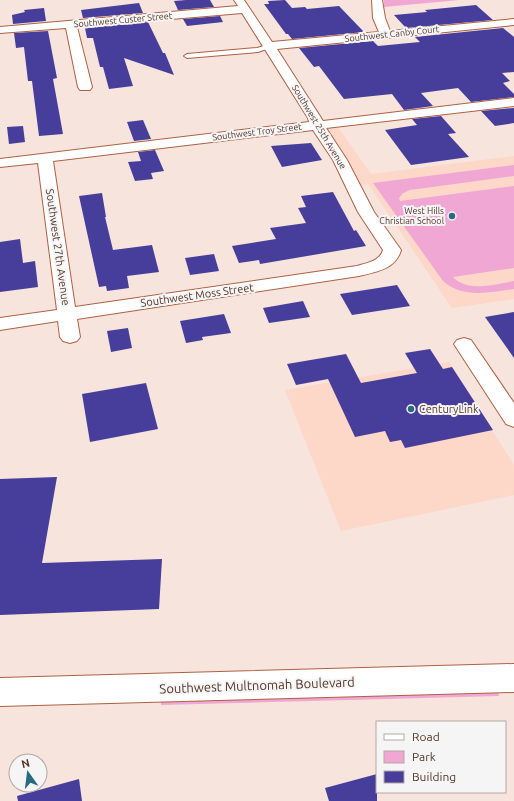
<svg xmlns="http://www.w3.org/2000/svg" width="514" height="801" viewBox="0 0 514 801" font-family="Ubuntu,sans-serif">
	<rect width="100%" height="100%" fill="#f6e4dd"/>
	<!-- built -->
	<g fill="#fdd7c8">
		<polygon points="338,127 371,174 514,156 514,299 452,308 368,184 361,185 325,128"/>
		<polygon points="449,362 514,465 514,495 341,531 285,390"/>
	</g>
	<!-- green -->
	<g fill="#f0a7d4">
		<polygon points="384,0 459,0 384,7"/>
		<path d="M514,165v11l-104,14 -7,3 -4,5 1,3 114,-15v82l-61,9c15,16 43,7 61,4v8c-24,3 -51,10 -71,-8l-70,-98z"/>
		<polygon points="498,692 499,696 161,705 161,702"/>
	</g>
	<!-- building -->
	<g fill="#463e9a">
		<polygon points="186,0 210,0 214,7 178,10 174,1"/>
		<polygon points="285,0 292,8 305,7 307,9 339,6 364,32 292,39 288,34 286,34 264,4 269,4 268,1"/>
		<polygon points="139,3 143,13 83,18 81,10"/>
		<polygon points="476,5 493,20 406,28 394,15 427,12 425,10"/>
		<polygon points="44,8 46,21 13,24 12,15 25,12 24,10"/>
		<polygon points="220,16 223,22 187,26 183,19"/>
		<polygon points="148,22 163,53 165,53 174,75 124,58 133,86 109,89 103,67 100,67 93,38 87,38 85,28"/>
		<polygon points="503,28 514,37 514,72 502,73 510,81 503,83 514,94 514,97 471,102 458,88 421,93 433,106 404,110 392,94 344,99 319,66 314,67 299,48 373,41 378,46 420,42 415,37"/>
		<polygon points="48,31 57,78 53,79 63,134 39,136 32,81 28,81 24,47 16,48 14,33"/>
		<polygon points="514,108 514,123 495,126 481,111"/>
		<polygon points="441,116 456,133 448,134 469,157 411,165 385,130 417,125 412,119"/>
		<polygon points="143,120 151,139 134,141 127,122"/>
		<polygon points="23,126 25,142 9,144 7,127"/>
		<polygon points="311,143 322,160 282,167 271,146"/>
		<polygon points="155,150 164,171 151,173 153,179 135,181 128,162 141,161 138,152"/>
		<polygon points="333,192 354,231 356,230 366,246 260,264 259,260 239,263 232,246 276,239 270,228 306,223 298,208 306,207 301,196"/>
		<polygon points="102,193 106,217 105,217 113,250 152,245 159,272 127,276 129,288 107,291 106,286 99,287 79,196"/>
		<polygon points="20,239 23,263 35,261 38,287 0,292 0,242"/>
		<polygon points="214,254 219,271 190,275 185,258"/>
		<polygon points="397,285 410,306 352,315 340,294"/>
		<polygon points="303,301 310,317 269,323 263,308"/>
		<polygon points="514,312 514,358 485,317"/>
		<polygon points="224,314 231,333 202,337 203,340 186,343 180,321"/>
		<polygon points="128,328 132,348 111,352 107,331"/>
		<polygon points="430,349 443,369 452,367 493,430 405,448 401,440 390,442 385,431 355,437 328,379 296,385 287,364 346,354 361,383 417,373 405,353"/>
		<polygon points="146,383 158,429 90,442 82,394"/>
		<polygon points="57,477 42,563 162,559 159,609 0,615 0,479"/>
		<polygon points="377,774 377,801 329,801 325,788"/>
		<polygon points="79,779 82,801 18,801 17,796"/>
	</g>
	<g fill="none" stroke-linecap="round" stroke-linejoin="round">
		<!-- lane casing -->
		<g stroke="#ad6142" stroke-width="2">
			<polygon id="lane" points="270,44 272,45 272,47 258,52 187,58 184,56 187,54 257,48"/>
		</g>
		<!-- street casing -->
		<g stroke="#ad6142" stroke-width="2">
			<g id="street">
				<path d="M234,0h10l28,42 107,-10 -6,-14 -1,-18h10l3,18 5,13 124,-12v6l-237,24 46,72 191,-23v8l-188,22 21,32 27,52 27,38c-5,19 -25,22 -42,26l-282,43 3,18 -3,4 -7,2 -7,-2 -3,-4 -2,-16 -58,9v-12l57,-8 -19,-147 -38,4v-8l309,-37 -1,-4 -66,-105 -165,14 15,60 -2,3h-10l-2,-3 -12,-59 -66,5v-6l238,-21zM313,130l20,30 25,52 25,38c-3,11 -16,13 -26,16l-282,41 -22,-146z"/>
				<polygon points="464,338 471,340 514,403 514,427 506,424 454,344 457,340"/>
			</g>
		</g>
		<!-- secondary casing -->
		<g stroke="#ad6142" stroke-width="2">
			<polygon id="secondary" points="514,664 514,692 0,706 0,678"/>
		</g>
		<!-- lane -->
		<use href="#lane" fill="#fff" fill-rule="evenodd"/>
		<!-- street -->
		<use href="#street" fill="#fff" fill-rule="evenodd"/>
		<!-- secondary -->
		<use href="#secondary" fill="#fff" fill-rule="evenodd"/>
	</g>
	<!-- markers -->
	<g fill="#2a6a7f" stroke="#f5f5f5" stroke-width="1.5">
		<circle cx="452" cy="216" r="4"/>
		<circle cx="411" cy="409" r="4"/>
	</g>
	<g text-anchor="middle" stroke-width="4" stroke-linejoin="round" paint-order="stroke">
		<!-- far-street labels -->
		<g font-size="9" fill="#553326" stroke="#f5f5f5">
			<text transform="translate(123 20) rotate(-5)" y="3">Southwest Custer Street</text>
			<text transform="translate(392 34) rotate(-6)" y="3">Southwest Canby Court</text>
			<text transform="translate(319 127) rotate(59)" y="3">Southwest 25th Avenue</text>
			<text transform="translate(257 132) rotate(-7)" y="3">Southwest Troy Street</text>
		</g>
		<!-- far-poi labels -->
		<g font-size="9" fill="#553326" stroke="#f5f5f5" text-anchor="end">
			<text x="444" y="214">West Hills<tspan x="444" dy="10">Christian School</tspan></text>
		</g>
		<!-- street labels -->
		<g font-size="11" fill="#553326" stroke="#f5f5f5">
			<text transform="translate(58 247) rotate(82)" y="4">Southwest 27th Avenue</text>
			<text transform="translate(197 295) rotate(-8)" y="4">Southwest Moss Street</text>
		</g>
		<!-- poi labels -->
		<g font-size="11" fill="#553326" stroke="#f5f5f5" text-anchor="start">
			<text x="419" y="413">CenturyLink</text>
		</g>
		<!-- near-street labels -->
		<g font-size="13" fill="#553326" stroke="#f5f5f5">
			<text transform="translate(257 685) rotate(-2)" y="5">Southwest Multnomah Boulevard</text>
		</g>
	</g>
	<!-- legend -->
	<rect x="376" y="721" width="130" height="72" fill="#f5f5f5" stroke="#b5a7a2"/>
	<rect x="384" y="734" width="20" height="6" fill="#ffffff" stroke="#b5a7a2"/>
	<text x="412" y="741" font-size="12" fill="#553326">Road</text>
	<rect x="384" y="751" width="20" height="12" fill="#f0a7d4" stroke="#b5a7a2"/>
	<text x="412" y="761" font-size="12" fill="#553326">Park</text>
	<rect x="384" y="771" width="20" height="12" fill="#463e9a" stroke="#b5a7a2"/>
	<text x="412" y="781" font-size="12" fill="#553326">Building</text>
	<!-- north arrow -->
	<g transform="translate(28 773) rotate(346)"><circle r="19" fill="#f5f5f5" stroke="#b5a7a2"/>
	<path d="M0-3L7 15L0 10L-7 15Z" fill="#2a6a7f"/>
	<text y="-6" font-size="11" font-weight="bold" text-anchor="middle" fill="#553326">N</text>
	</g>
</svg>
